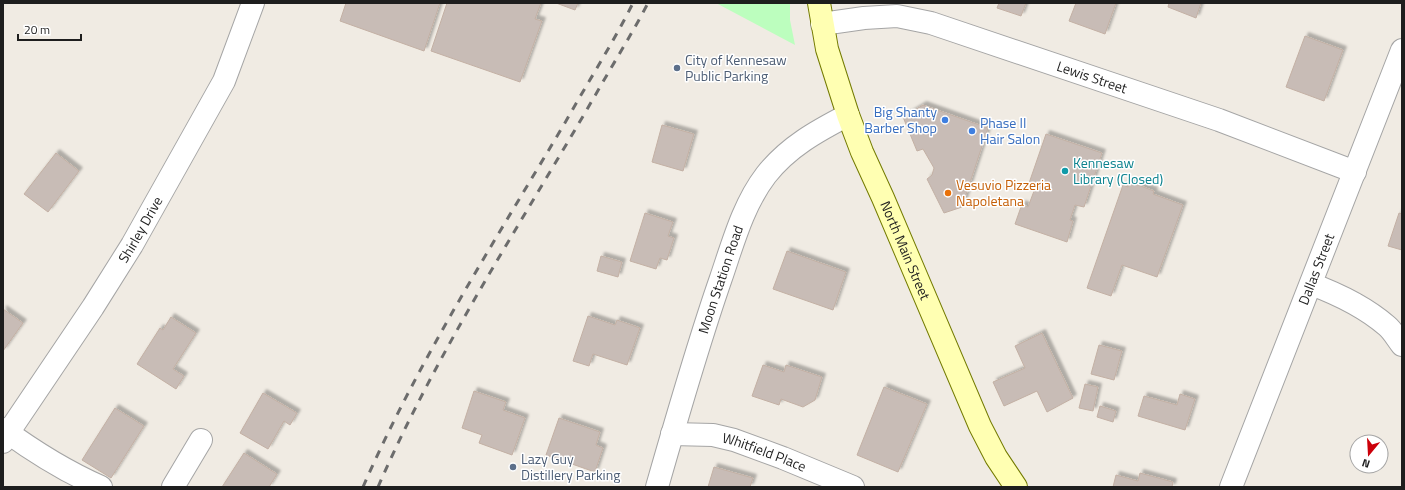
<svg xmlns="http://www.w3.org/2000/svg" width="1405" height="490" viewBox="0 0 1405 490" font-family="'Titillium Web',sans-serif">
	<defs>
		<filter id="shadow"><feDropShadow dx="3.5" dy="-3.5" stdDeviation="1" flood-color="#0004"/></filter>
	</defs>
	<rect width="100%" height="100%" fill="#f0ebe3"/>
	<!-- park -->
	<polygon fill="#bcfebe" points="716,3 790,3 790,20 795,45"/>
	<!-- building -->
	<g fill="#c8bcb6" stroke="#c3b0a4" filter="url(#shadow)">
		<polygon points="346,3 440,3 424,51 340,21"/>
		<polygon points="447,3 541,3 535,19 542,21 520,82 431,51"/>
		<polygon points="556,3 578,3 575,10"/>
		<polygon points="999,3 1026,3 1021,16 997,8"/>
		<polygon points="1076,3 1116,3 1105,34 1069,21"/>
		<polygon points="1169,3 1201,3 1196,18 1168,7"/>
		<polygon points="1305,36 1343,50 1324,101 1286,87"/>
		<polygon points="923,105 988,128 962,207 944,213 927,179 932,175 934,168 923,149 917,151 903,117"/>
		<polygon points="662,125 694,134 683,171 652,162"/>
		<polygon points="1046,134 1102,153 1084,207 1075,205 1070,220 1073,221 1067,242 1015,224 1022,204 1028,207 1034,191 1027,189"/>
		<polygon points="56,153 79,171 48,212 24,194"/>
		<polygon points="1130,182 1154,191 1153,194 1183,205 1157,277 1122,265 1111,296 1087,288 1123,185 1128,187"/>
		<polygon points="645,213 673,222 668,236 674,238 667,260 660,258 656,269 630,261"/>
		<polygon points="1399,213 1402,214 1402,250 1388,246"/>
		<polygon points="787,251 846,272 833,310 773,289"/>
		<polygon points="601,256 622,262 618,277 597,271"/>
		<polygon points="3,309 23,323 3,351"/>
		<polygon points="588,316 615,325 617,320 640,328 627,365 593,354 589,366 573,361"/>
		<polygon points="171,317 196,333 173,369 184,376 176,389 137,364 160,328 163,330"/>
		<polygon points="1042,333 1073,398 1047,412 1037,391 1004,406 993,382 1025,368 1015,346"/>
		<polygon points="1099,345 1122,351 1114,380 1091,374"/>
		<polygon points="763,365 784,372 786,365 822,377 815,400 803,407 781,399 779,405 752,396"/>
		<polygon points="1085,384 1098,387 1093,411 1079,408"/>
		<polygon points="884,387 927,404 898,472 857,455"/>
		<polygon points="474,391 506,402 503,410 525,418 512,455 479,443 482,435 462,428"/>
		<polygon points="263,393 297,413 290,425 284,421 268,449 240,433"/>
		<polygon points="1180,394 1195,399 1185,430 1138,416 1144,396 1177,405"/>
		<polygon points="1100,406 1116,411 1113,422 1097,417"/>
		<polygon points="115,408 144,426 111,478 82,460"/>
		<polygon points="559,418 600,432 596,445 603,448 595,472 546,455"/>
		<polygon points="244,453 277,474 269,487 222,487"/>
		<polygon points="714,467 753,478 750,487 708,487"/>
		<polygon points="1140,473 1173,482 1172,487 1113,487 1116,475 1138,481"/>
	</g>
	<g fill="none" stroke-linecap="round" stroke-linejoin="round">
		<!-- minor casing -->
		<g stroke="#a5a5a5" stroke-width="24">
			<g id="minor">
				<path id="s1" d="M822,24l42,-6 33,-2 34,7 288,97 136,52"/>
				<path d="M1311,284c27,10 54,23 76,42 6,5 10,13 15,19"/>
				<path d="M3,429c30,22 64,43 98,58"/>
				<path id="s2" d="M672,434l41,1 21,5 49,18 70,29"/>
				<path id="s3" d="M3,442l5,-9 85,-126 39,-62 92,-164 29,-78"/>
				<polyline points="173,487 201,440"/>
			</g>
		</g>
		<!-- tertiary casing -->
		<g stroke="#a5a5a5" stroke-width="24">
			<g id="tertiary">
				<path id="s4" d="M657,487c20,-70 40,-140 64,-209 12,-35 22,-73 45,-103 22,-28 51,-44 82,-60"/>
				<path id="s5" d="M1231,487l171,-437"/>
			</g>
		</g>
		<!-- secondary casing -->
		<g stroke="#737a00" stroke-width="24">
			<g id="secondary">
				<path id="s6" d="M819,3l8,46 21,66 14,37 21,46 97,228 16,31 20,30"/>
			</g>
		</g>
		<!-- minor -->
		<use href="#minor" stroke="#fff" stroke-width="22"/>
		<!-- tertiary -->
		<use href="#tertiary" stroke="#fff" stroke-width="22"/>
		<!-- secondary -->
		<use href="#secondary" stroke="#ffffb2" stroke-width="22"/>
		<!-- rail -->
		<g stroke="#6c6c6c" stroke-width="3" stroke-dasharray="8 8" stroke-linecap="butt">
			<path d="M363,487c56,-128 132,-246 203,-366 22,-39 47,-78 67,-118"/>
			<path d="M378,487c61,-140 146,-268 222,-400 16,-28 33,-55 48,-84"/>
		</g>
	</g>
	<!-- markers -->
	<g fill="#5c6f8a" stroke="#fff" stroke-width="1.5">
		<circle cx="677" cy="68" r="4"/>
		<circle cx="513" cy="467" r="4"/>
	</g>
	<g fill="#3f7fe0" stroke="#fff" stroke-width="1.5">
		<circle cx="945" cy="120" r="4"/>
		<circle cx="972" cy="131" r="4"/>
	</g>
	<circle fill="#0f9aa8" stroke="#fff" stroke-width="1.5" cx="1065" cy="171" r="4"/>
	<circle fill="#e8710a" stroke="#fff" stroke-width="1.5" cx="948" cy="193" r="4"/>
	<g text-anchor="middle" stroke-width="3" stroke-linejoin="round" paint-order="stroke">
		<!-- service labels -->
		<g font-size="14" fill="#4e5e75" stroke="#fff" text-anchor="start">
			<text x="685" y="65">City of Kennesaw<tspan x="685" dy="16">Public Parking</tspan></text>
			<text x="521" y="464">Lazy Guy<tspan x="521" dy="16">Distillery Parking</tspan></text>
		</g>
		<!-- street labels -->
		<g font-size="14" fill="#1e1e1e" stroke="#fff">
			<text dy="5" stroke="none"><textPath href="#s1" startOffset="280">Lewis Street</textPath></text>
			<text dy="5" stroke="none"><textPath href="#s3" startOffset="253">Shirley Drive</textPath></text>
			<text dy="5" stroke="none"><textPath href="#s6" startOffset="263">North Main Street</textPath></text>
			<text dy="5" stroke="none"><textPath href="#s5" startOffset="234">Dallas Street</textPath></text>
			<text dy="5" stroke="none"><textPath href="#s4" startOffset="217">Moon Station Road</textPath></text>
			<text dy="5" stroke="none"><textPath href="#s2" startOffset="95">Whitfield Place</textPath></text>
		</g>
		<!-- shop labels -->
		<g font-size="14" fill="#366cbe" stroke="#fff" text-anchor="end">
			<text x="937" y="117">Big Shanty<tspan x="937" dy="16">Barber Shop</tspan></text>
			<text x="980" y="128" text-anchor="start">Phase II<tspan x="980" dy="16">Hair Salon</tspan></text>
		</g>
		<!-- culture labels -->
		<g font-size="14" fill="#0d838f" stroke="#fff" text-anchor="start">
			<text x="1073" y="168">Kennesaw<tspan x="1073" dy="16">Library (Closed)</tspan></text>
		</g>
		<!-- food labels -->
		<g font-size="14" fill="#c56008" stroke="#fff" text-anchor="start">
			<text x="956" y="190">Vesuvio Pizzeria<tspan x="956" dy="16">Napoletana</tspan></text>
		</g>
	</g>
	<!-- border -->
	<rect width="1405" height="490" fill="none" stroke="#1e1e1e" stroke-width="8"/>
	<!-- north arrow -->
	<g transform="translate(1369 454) rotate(198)"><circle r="19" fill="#ffffff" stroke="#a5a5a5"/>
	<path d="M0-3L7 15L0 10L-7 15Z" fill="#cc000a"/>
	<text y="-6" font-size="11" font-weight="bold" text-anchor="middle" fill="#1e1e1e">N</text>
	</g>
	<!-- scale -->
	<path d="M18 34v6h63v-6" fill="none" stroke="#1e1e1e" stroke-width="2"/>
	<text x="24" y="34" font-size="12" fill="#1e1e1e" stroke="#ffffff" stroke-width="3" paint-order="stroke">20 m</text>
</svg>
